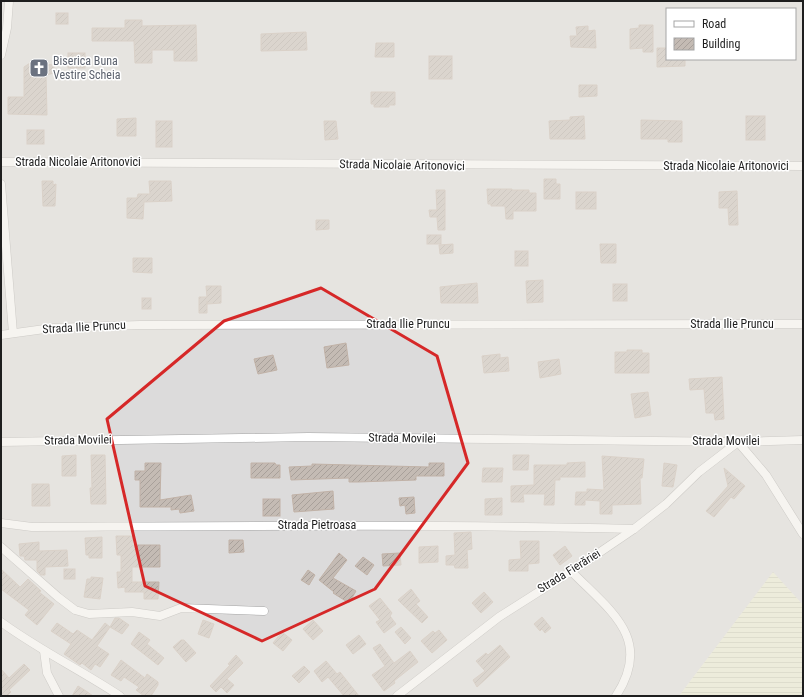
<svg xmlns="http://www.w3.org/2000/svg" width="804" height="697" viewBox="0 0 804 697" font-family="'Roboto Condensed',sans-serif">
	<defs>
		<pattern id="farmland-rules" width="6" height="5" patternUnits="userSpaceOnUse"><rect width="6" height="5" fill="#eceed0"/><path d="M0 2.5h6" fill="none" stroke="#caccb2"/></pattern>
		<pattern id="building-hatch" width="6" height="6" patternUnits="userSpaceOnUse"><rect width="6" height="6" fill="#c4bbb4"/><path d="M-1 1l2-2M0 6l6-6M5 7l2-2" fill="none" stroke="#a8a09a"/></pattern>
	</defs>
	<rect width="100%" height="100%" fill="#efebe4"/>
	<!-- residential -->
	<path fill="#dcdbdb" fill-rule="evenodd" d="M1,1h802v604l-30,-32 -94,123h-678zM667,9h128v50h-128z"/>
	<!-- farmland -->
	<polygon fill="url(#farmland-rules)" points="773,572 803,605 803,696 679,696"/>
	<!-- building -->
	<g fill="url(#building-hatch)" stroke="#c1b2a7">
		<rect x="56" y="13" width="12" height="11"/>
		<polygon points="125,20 142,20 142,26 196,25 197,61 174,61 174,50 152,50 152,63 135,63 134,41 92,41 92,28 125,28"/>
		<polygon points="639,25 653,25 653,52 643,52 643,48 630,49 630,29 639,28"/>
		<polygon points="588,26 588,31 595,30 596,48 571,47 570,36 577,36 576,27"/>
		<polygon points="306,32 307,50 261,51 261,34"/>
		<polygon points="376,43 394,43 394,57 375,57"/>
		<polygon points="657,48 667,48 667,59 685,59 685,66 657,67"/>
		<rect x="68" y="53" width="17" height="15"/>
		<rect x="429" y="56" width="23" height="23"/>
		<polygon points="30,63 54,65 54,73 46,75 47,115 8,114 8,97 24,97 24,67"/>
		<polygon points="579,85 597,85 597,96 579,97"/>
		<polygon points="371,92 395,92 395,105 389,105 389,107 374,107 374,104 371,104"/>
		<polygon points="584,116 585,139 550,139 549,121 570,120 570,117"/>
		<rect x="746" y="116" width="19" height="24"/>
		<polygon points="136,118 136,136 117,136 117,119"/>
		<polygon points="641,120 682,121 682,142 668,142 668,139 641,139"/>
		<rect x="156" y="121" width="16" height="26"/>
		<polygon points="324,121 336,121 338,139 325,140"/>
		<rect x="27" y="130" width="17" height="14"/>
		<polygon points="544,179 556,179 556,184 560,184 560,199 544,199"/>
		<polygon points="42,181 53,181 53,185 56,184 55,206 43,206"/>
		<polygon points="149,181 171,181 172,201 144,202 143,219 127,218 127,198 137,198 138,194 150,194"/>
		<polygon points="487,189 512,189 512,190 529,190 529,193 536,193 536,211 513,211 513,219 506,219 505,206 491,206 491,204 488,204"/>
		<polygon points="436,190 445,190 445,230 438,230 437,217 430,217 429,210 437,210"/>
		<polygon points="737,191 738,225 729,225 728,208 719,208 719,192"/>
		<rect x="576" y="192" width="20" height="17"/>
		<polygon points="316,220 329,220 329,229 316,230"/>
		<rect x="427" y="235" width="14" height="9"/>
		<polygon points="453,244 453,253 440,254 439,245"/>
		<polygon points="600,244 616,244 616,263 601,263"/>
		<rect x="515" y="251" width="13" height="15"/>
		<polygon points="133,258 152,258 152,273 133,272"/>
		<polygon points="543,280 543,302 527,303 526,281"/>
		<polygon points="477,283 478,303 441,303 440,287"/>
		<rect x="613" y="284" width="14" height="17"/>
		<polygon points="206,286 221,286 221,303 207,304 207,301 207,313 199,313 199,297 207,297"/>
		<rect x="142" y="298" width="9" height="11"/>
		<polygon points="346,343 349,365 327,368 324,347"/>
		<polygon points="627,350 642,350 642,353 649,353 649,373 615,373 615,352 627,352"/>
		<polygon points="500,354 500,358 508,357 509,371 484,373 482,356"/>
		<polygon points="273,355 277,370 258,374 254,359"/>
		<polygon points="559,359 561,374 540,378 538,362"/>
		<polygon points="722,377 724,419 715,420 714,413 706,413 704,389 690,390 689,379"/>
		<polygon points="648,392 651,415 635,418 631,394"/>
		<polygon points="76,455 76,476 62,476 62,456"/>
		<polygon points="91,455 105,455 106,504 91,504 90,488 92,488"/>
		<polygon points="513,455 529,455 528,470 513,470"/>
		<polygon points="602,456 644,459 642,478 640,478 641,504 612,505 612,514 600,514 600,501 585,500 585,505 575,505 576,492 587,492 587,489 604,490"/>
		<polygon points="585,462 585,477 560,477 560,480 555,480 554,505 544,505 545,494 523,494 524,502 511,502 511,486 534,485 534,465 567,465 567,463"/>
		<polygon points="145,463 161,463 160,500 191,495 194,511 180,513 179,509 171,510 171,507 140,507 140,480 135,480 135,471 145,471"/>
		<polygon points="251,463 275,463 276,465 280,465 280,478 251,478"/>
		<polygon points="429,463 444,463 444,476 416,476 416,480 358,482 349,482 349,478 291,480 289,467 312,466 312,464 429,467"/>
		<polygon points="664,463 677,465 673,487 662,486"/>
		<polygon points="483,468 503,468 502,482 482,482"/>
		<polygon points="724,468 745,486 734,499 731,497 714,517 706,511 728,486"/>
		<polygon points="32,484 49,484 50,506 32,506"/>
		<polygon points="333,491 334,509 294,512 292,495"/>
		<polygon points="414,497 415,513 406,514 405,505 400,506 399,498"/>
		<polygon points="502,498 502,515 485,515 485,499"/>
		<rect x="263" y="499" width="17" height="17"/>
		<polygon points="471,532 472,549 467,550 468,568 455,568 454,565 446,565 446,556 455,555 454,533"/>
		<polygon points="116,536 133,536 132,545 160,545 160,567 132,567 132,582 159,582 158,599 144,599 144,592 125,592 125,587 118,588 117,572 121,572 121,555 117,555"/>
		<polygon points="102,537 102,558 89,558 89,555 86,555 85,538"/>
		<polygon points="229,540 243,540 244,552 229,553"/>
		<polygon points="520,541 539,541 539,563 528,564 528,571 509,571 509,560 521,559"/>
		<polygon points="39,542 39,551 67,550 68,566 45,567 45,575 41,575 37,571 37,560 25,560 24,556 20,556 19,544"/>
		<polygon points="438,546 438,562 419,563 419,547"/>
		<polygon points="565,546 572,556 560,565 553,555"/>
		<polygon points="339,553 347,560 333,578 356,591 349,603 333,593 334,592 319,580"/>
		<polygon points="400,553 401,565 383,566 382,554"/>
		<polygon points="363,557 374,565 367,575 355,566"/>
		<polygon points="1,569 20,587 28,579 41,591 39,592 54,604 37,625 25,615 29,610 1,589"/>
		<rect x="64" y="569" width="11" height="10"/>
		<polygon points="308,570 315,575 309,585 301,580"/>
		<polygon points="91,577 103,578 100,599 84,597 87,579 91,579"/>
		<polygon points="411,589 420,601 416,604 428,617 422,623 398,600"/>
		<polygon points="484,592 493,602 481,613 472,603"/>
		<polygon points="380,598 392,613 390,616 396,624 384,633 376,622 380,620 369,606"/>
		<polygon points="542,617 551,628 545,633 542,629 540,631 534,624"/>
		<polygon points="115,618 119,618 129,625 122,634 110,627 97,646 109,654 100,667 95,664 91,670 82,663 80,665 64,654 71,644 51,631 57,623 73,634 77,630 92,640 105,623 110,627"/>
		<polygon points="203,620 214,624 209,638 198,634"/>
		<polygon points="313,620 323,631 313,640 303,629"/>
		<polygon points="401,627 411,638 405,644 395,632"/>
		<polygon points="439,630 447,640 432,653 421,641 433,631 435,633"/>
		<polygon points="139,632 150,640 147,644 164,658 158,665 131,644"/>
		<polygon points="282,632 292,640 283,651 273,643"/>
		<polygon points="359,635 366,644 353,654 346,645"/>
		<polygon points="181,640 184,640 196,653 186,662 173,647"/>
		<polygon points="380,644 394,663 410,651 418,662 394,681 395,683 384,691 372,675 385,666 373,648"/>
		<polygon points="500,645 510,657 477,687 473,680 485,671 476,661 486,653 488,655"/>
		<polygon points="236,655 243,663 227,679 234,685 227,693 221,687 216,692 210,686 230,665 228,664"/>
		<polygon points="121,660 145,678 147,674 158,682 158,685 151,696 144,696 136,690 139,687 124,677 121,681 111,675"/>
		<polygon points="326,661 337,674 340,672 359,696 344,696 328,677 322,682 314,671"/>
		<polygon points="24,664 30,670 9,690 11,692 7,696 1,696 1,669 9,678"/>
		<polygon points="304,666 310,672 299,683 292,676"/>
		<polygon points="78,686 86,691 93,696 72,696"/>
	</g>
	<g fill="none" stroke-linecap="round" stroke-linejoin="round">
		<!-- minor casing -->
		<g stroke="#a5a5a5" stroke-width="9">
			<g id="minor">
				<polyline points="1,55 7,28 9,1"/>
				<polyline points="1,162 803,166"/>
				<polyline points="1,184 13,333"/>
				<polyline points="1,335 52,328 140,325 803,324"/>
				<polyline points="1,442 308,437 738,442 803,440"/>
				<polyline points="738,442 766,475 803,534"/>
				<path d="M1,523l31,4c201,-1 401,-3 602,2"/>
				<polyline points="1,547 58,597 75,610 89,614 132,612 160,616 181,608 264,611"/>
				<path d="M571,571c38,39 83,67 45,125"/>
				<path d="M1,622c38,28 80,48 119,74"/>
				<polyline points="44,651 47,673 59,696"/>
				<polyline points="397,696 499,617 584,563 634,529 666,504 699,472 738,442"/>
			</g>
		</g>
		<!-- minor -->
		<use href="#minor" stroke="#fff" stroke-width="8"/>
	</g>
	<!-- marked area -->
	<path d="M0 0H804V697H0ZM321,288l116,68 31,107 -93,126 -113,52 -117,-55 -38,-167 117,-98z" fill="#efebe4" fill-opacity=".55" fill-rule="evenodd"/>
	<path fill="none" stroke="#d62828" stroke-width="3" stroke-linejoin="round" d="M321,288l116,68 31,107 -93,126 -113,52 -117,-55 -38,-167 117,-98z"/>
	<!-- icons -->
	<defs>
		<g id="church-square" transform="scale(1)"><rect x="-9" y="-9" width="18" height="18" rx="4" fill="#6b7280" stroke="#fff"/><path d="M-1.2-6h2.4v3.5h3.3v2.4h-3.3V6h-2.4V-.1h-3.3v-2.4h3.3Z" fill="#fff"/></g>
	</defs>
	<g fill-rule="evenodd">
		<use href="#church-square" x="39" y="68"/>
	</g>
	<g text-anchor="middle" stroke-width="3" stroke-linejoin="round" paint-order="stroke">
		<!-- worship labels -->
		<g font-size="12" fill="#5b616d" stroke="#fff" text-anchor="start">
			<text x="53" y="65">Biserica Buna<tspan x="53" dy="14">Vestire Scheia</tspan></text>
		</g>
		<!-- street labels -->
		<g font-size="12" fill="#1e1e1e" stroke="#fff">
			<text x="78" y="166">Strada Nicolaie Aritonovici</text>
			<text transform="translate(402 165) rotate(1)" y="4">Strada Nicolaie Aritonovici</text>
			<text x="726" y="170">Strada Nicolaie Aritonovici</text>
			<text x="408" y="328">Strada Ilie Pruncu</text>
			<text x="732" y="328">Strada Ilie Pruncu</text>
			<text transform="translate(84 327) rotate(-3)" y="4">Strada Ilie Pruncu</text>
			<text transform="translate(402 438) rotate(1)" y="4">Strada Movilei</text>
			<text transform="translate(78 440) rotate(-1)" y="4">Strada Movilei</text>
			<text x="726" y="445">Strada Movilei</text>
			<text x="317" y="529">Strada Pietroasa</text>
			<text transform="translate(569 571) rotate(-32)" y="4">Strada Fierăriei</text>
		</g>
	</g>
	<!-- border -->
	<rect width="804" height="697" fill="none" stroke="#1e1e1e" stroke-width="4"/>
	<!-- legend -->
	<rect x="666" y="8" width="130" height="52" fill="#ffffff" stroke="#a5a5a5"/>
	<rect x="674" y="21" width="20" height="6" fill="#ffffff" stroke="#a5a5a5"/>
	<text x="702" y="28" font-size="12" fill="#1e1e1e">Road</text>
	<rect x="674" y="38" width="20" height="12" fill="url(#building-hatch)" stroke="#a5a5a5"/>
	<text x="702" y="48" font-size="12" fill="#1e1e1e">Building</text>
</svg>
